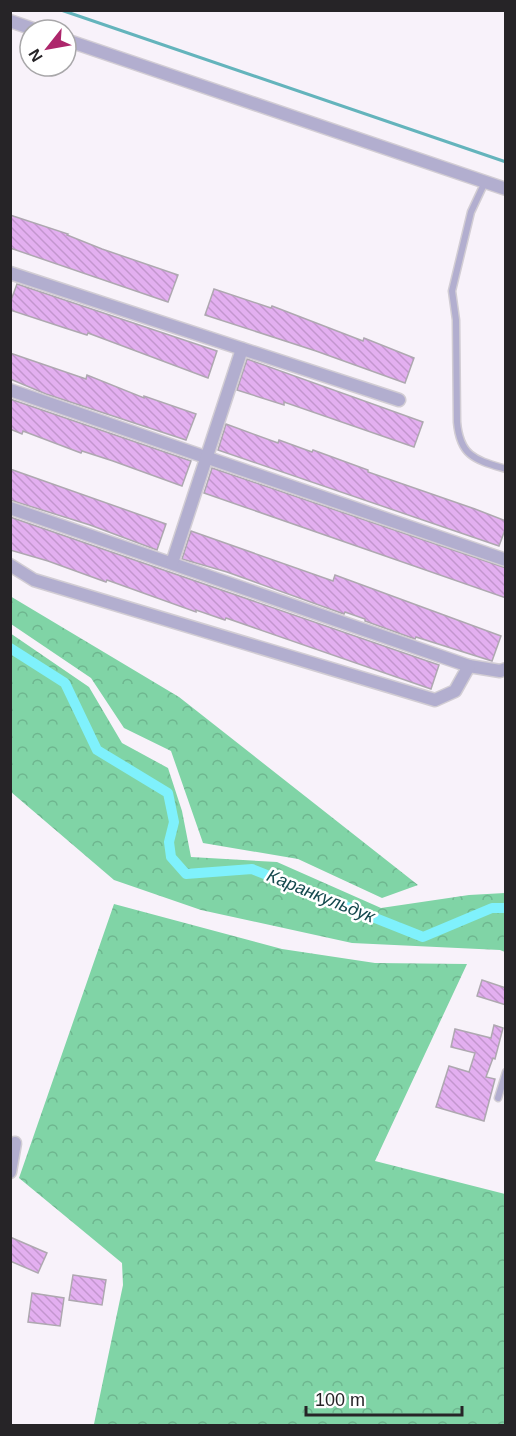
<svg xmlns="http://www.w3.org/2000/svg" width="516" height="1436" viewBox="0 0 516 1436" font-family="Arial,sans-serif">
	<defs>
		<pattern id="forest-crowns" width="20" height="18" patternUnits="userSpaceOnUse" patternTransform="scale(1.5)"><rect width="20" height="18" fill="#80d4a6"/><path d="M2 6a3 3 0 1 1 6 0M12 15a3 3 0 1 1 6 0" fill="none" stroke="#6eb68f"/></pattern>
		<pattern id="building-back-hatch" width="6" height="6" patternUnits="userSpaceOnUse" patternTransform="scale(1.5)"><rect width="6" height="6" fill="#e3aff0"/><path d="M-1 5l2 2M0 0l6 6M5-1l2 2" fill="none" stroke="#c396ce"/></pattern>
	</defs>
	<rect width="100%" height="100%" fill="#f8f2fa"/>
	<!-- forest -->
	<g fill="url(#forest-crowns)">
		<polygon points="10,596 179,697 418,885 382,898 298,859 203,843 171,751 124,728 91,678 11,624"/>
		<polygon points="10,633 89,687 122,743 168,768 182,811 191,857 277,862 381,908 469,895 505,893 505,952 500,950 352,943 201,910 114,880 11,792"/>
		<polygon points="114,904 282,949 375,963 467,964 375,1161 505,1194 505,1425 103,1426 94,1424 123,1285 122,1263 19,1178"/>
	</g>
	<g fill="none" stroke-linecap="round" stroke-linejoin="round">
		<!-- stream -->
		<polyline stroke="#64b4bc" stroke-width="3" points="61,10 506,162"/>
		<!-- canal -->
		<polyline stroke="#7ff1fc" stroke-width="10" points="10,648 65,683 97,750 168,793 174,822 169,842 171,857 186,874 252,869 423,937 492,908 506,908"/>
	</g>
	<!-- building -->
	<g fill="url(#building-back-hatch)" stroke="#aea8b0" stroke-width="1.5">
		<polygon points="10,215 68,234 67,235 102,249 178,275 168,302 10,248"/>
		<polygon points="17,284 217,351 208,378 88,333 87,335 65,328 10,310 10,303"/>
		<polygon points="214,289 271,308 272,306 363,341 364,338 414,358 405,383 316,351 205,315"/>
		<polygon points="10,353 86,379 87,375 144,398 144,396 196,414 186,440 46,394 10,379"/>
		<polygon points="247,359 423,422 414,447 284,402 284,405 237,390"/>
		<polygon points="10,399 191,461 182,486 113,461 82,451 81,453 23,431 22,434 10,429"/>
		<polygon points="226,424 278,443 279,440 312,452 313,450 368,470 368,472 475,509 506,521 506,527 499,546 218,450"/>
		<polygon points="212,468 506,568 506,598 204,493"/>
		<polygon points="10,469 166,524 157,550 90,525 10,500"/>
		<polygon points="10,517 439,665 431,689 226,618 225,620 196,610 196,612 107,580 106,582 48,561 10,550"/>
		<polygon points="191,531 333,581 335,575 501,636 492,661 416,637 415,639 365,621 365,619 345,612 344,614 227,572 182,559"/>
		<polygon points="482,980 506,988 506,1005 477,996"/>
		<polygon points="494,1025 503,1028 495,1059 493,1058 486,1077 495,1079 484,1121 436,1107 449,1066 469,1072 475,1053 451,1047 455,1029 491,1038"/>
		<polygon points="10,1237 47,1253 38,1273 10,1261"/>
		<polygon points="73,1275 106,1280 102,1305 69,1300"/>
		<polygon points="32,1293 64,1298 60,1326 28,1322"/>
	</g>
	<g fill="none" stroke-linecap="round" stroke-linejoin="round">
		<!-- lane casing -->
		<g stroke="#d2cdd4" stroke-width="9">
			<g id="lane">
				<path d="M485,182l-14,30 -19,79 4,29 1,102c3,35 19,38 49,47"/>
				<polyline points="498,1098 506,1072"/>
			</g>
		</g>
		<!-- street casing -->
		<g stroke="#d2cdd4" stroke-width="15">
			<g id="street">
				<polyline points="10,21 36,30"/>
				<polyline points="66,40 506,189"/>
				<polyline points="10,273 399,400"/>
				<polyline points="10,390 506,560"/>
				<polyline points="10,508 469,666 500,671 506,669"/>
				<polyline points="172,563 242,349"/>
				<polyline points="10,565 34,580 435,700 455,691 469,666"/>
				<polyline points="10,1172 15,1143"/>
			</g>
		</g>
		<!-- lane -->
		<use href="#lane" stroke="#b2aecf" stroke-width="6"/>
		<!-- street -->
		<use href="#street" stroke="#b2aecf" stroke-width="12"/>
	</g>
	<g text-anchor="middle" stroke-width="5" stroke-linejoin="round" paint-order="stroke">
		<!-- water labels -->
		<g font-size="18" font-style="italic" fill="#15494e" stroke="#fff">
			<text transform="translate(321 896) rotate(22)" y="6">Каранкульдук</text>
		</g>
	</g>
	<!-- border -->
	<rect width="516" height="1436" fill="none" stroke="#262427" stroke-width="24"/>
	<!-- north arrow -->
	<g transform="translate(48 48) rotate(239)"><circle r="28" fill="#ffffff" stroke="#a8a7a9" stroke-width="1.5"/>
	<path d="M0-4.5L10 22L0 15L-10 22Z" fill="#ad266b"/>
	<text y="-9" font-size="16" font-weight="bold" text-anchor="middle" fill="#262427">N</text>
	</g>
	<!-- scale -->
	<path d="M306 1406v9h156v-9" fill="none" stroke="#262427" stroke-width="3"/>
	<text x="315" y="1406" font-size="18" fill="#262427" stroke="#ffffff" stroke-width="4.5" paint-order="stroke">100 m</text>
</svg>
